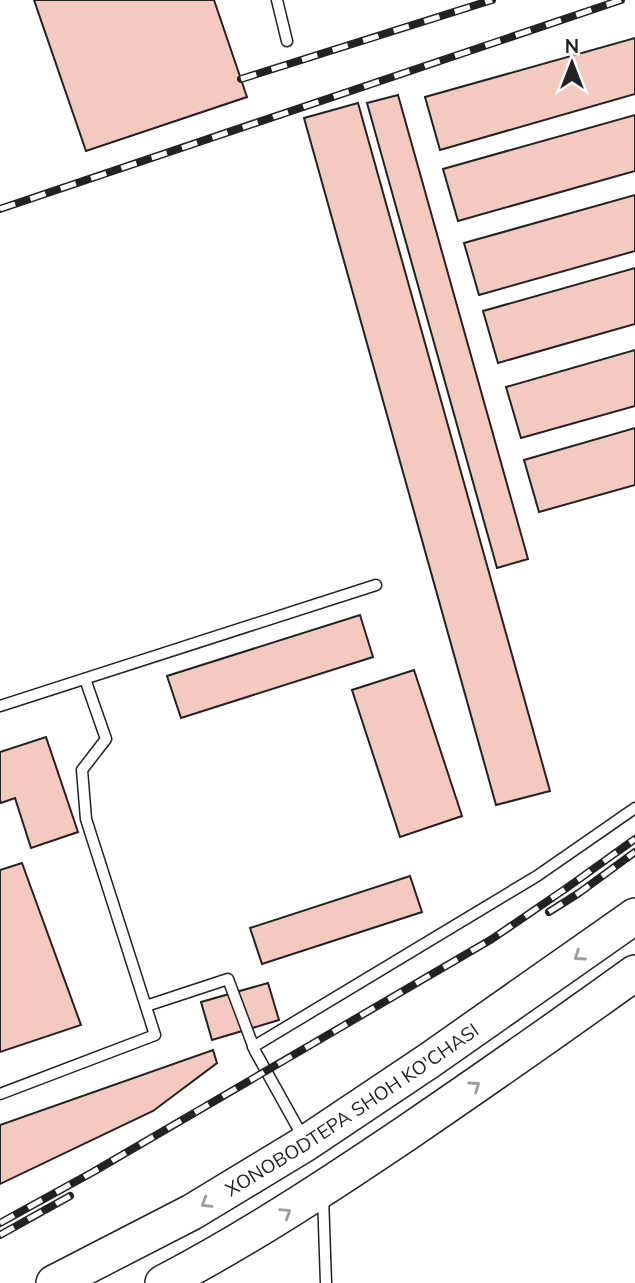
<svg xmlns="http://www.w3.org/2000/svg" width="635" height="1283" viewBox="0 0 635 1283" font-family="Mulish,sans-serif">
	<rect width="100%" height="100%" fill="#fff"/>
	<!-- building -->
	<g fill="#f3c9c0" stroke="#222" stroke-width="2">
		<polygon points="34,0 214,0 247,97 86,151"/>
		<polygon points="635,38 635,94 440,150 425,97"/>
		<polygon points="398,95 528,559 497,568 367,103"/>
		<polygon points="358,103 550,791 496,805 304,118"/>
		<polygon points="635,115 635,171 458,221 443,169"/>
		<polygon points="635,195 635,251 479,295 464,243"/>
		<polygon points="635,268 635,324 498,363 483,311"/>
		<polygon points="635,350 635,406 521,438 506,387"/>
		<polygon points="635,428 635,485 539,512 524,460"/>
		<polygon points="360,615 373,657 181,718 167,676"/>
		<polygon points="414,670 462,816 400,837 352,690"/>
		<polygon points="46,737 78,832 31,848 15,798 1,803 0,800 0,752"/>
		<polygon points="22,863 81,1025 0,1052 0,870"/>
		<polygon points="410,876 422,912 262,964 250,928"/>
		<polygon points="268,983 279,1020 212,1040 201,1002"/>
		<polygon points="213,1050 217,1063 153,1111 0,1184 0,1125"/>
	</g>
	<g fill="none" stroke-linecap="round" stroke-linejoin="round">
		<!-- lane casing -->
		<g stroke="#222" stroke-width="13">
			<g id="lane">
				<polyline points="277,0 287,41"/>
				<polyline points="0,706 376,585"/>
				<polyline points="146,1006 228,979 255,1051 304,1139"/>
				<polyline points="253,1047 537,876 635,808"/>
				<polyline points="0,1094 155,1035 86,819 82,770 106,739 85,679"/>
				<polyline points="323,1196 326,1283"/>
			</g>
		</g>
		<!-- highway casing -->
		<g stroke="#222" stroke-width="38">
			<g id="highway">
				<path id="s1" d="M54,1283l138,-71 114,-69 124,-83 205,-144"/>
				<path d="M163,1283c86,-45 165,-97 245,-151 76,-52 152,-105 227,-159"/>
			</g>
		</g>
		<!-- lane -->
		<use href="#lane" stroke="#fff" stroke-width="10"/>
		<!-- highway -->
		<use href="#highway" stroke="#fff" stroke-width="35"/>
		<!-- rail casing -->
		<g stroke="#222" stroke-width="8">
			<g id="rail">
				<polyline points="241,79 492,0"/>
				<polyline points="0,209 621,0"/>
				<polyline points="549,912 579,893 635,852"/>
				<polyline points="0,1223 93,1172 492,939 568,887 635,839"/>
				<polyline points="0,1235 70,1196"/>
			</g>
		</g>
		<!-- rail -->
		<use href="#rail" stroke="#fff" stroke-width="5" stroke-dasharray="16" stroke-linecap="butt"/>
	</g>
	<!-- one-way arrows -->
	<defs><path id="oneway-chevron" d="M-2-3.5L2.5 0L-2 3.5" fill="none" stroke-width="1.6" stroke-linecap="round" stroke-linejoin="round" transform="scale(1.75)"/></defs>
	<g stroke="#9c9c9c">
		<use href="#oneway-chevron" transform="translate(579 956) rotate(145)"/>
		<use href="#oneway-chevron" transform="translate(475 1086) rotate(-35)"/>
		<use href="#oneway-chevron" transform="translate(206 1203) rotate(149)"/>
		<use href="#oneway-chevron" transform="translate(286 1213) rotate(-32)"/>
	</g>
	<g text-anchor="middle" stroke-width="5" stroke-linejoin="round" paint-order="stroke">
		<!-- street labels -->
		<g font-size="19" fill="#222" stroke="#fff">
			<text dy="7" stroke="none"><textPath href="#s1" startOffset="345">XONOBODTEPA SHOH KO'CHASI</textPath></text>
		</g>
	</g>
	<!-- north arrow -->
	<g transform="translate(572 63)" stroke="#ffffff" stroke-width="5" paint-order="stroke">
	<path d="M0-5L12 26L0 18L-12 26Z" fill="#222222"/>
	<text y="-10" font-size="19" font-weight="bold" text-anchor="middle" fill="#222222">N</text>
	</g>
</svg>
